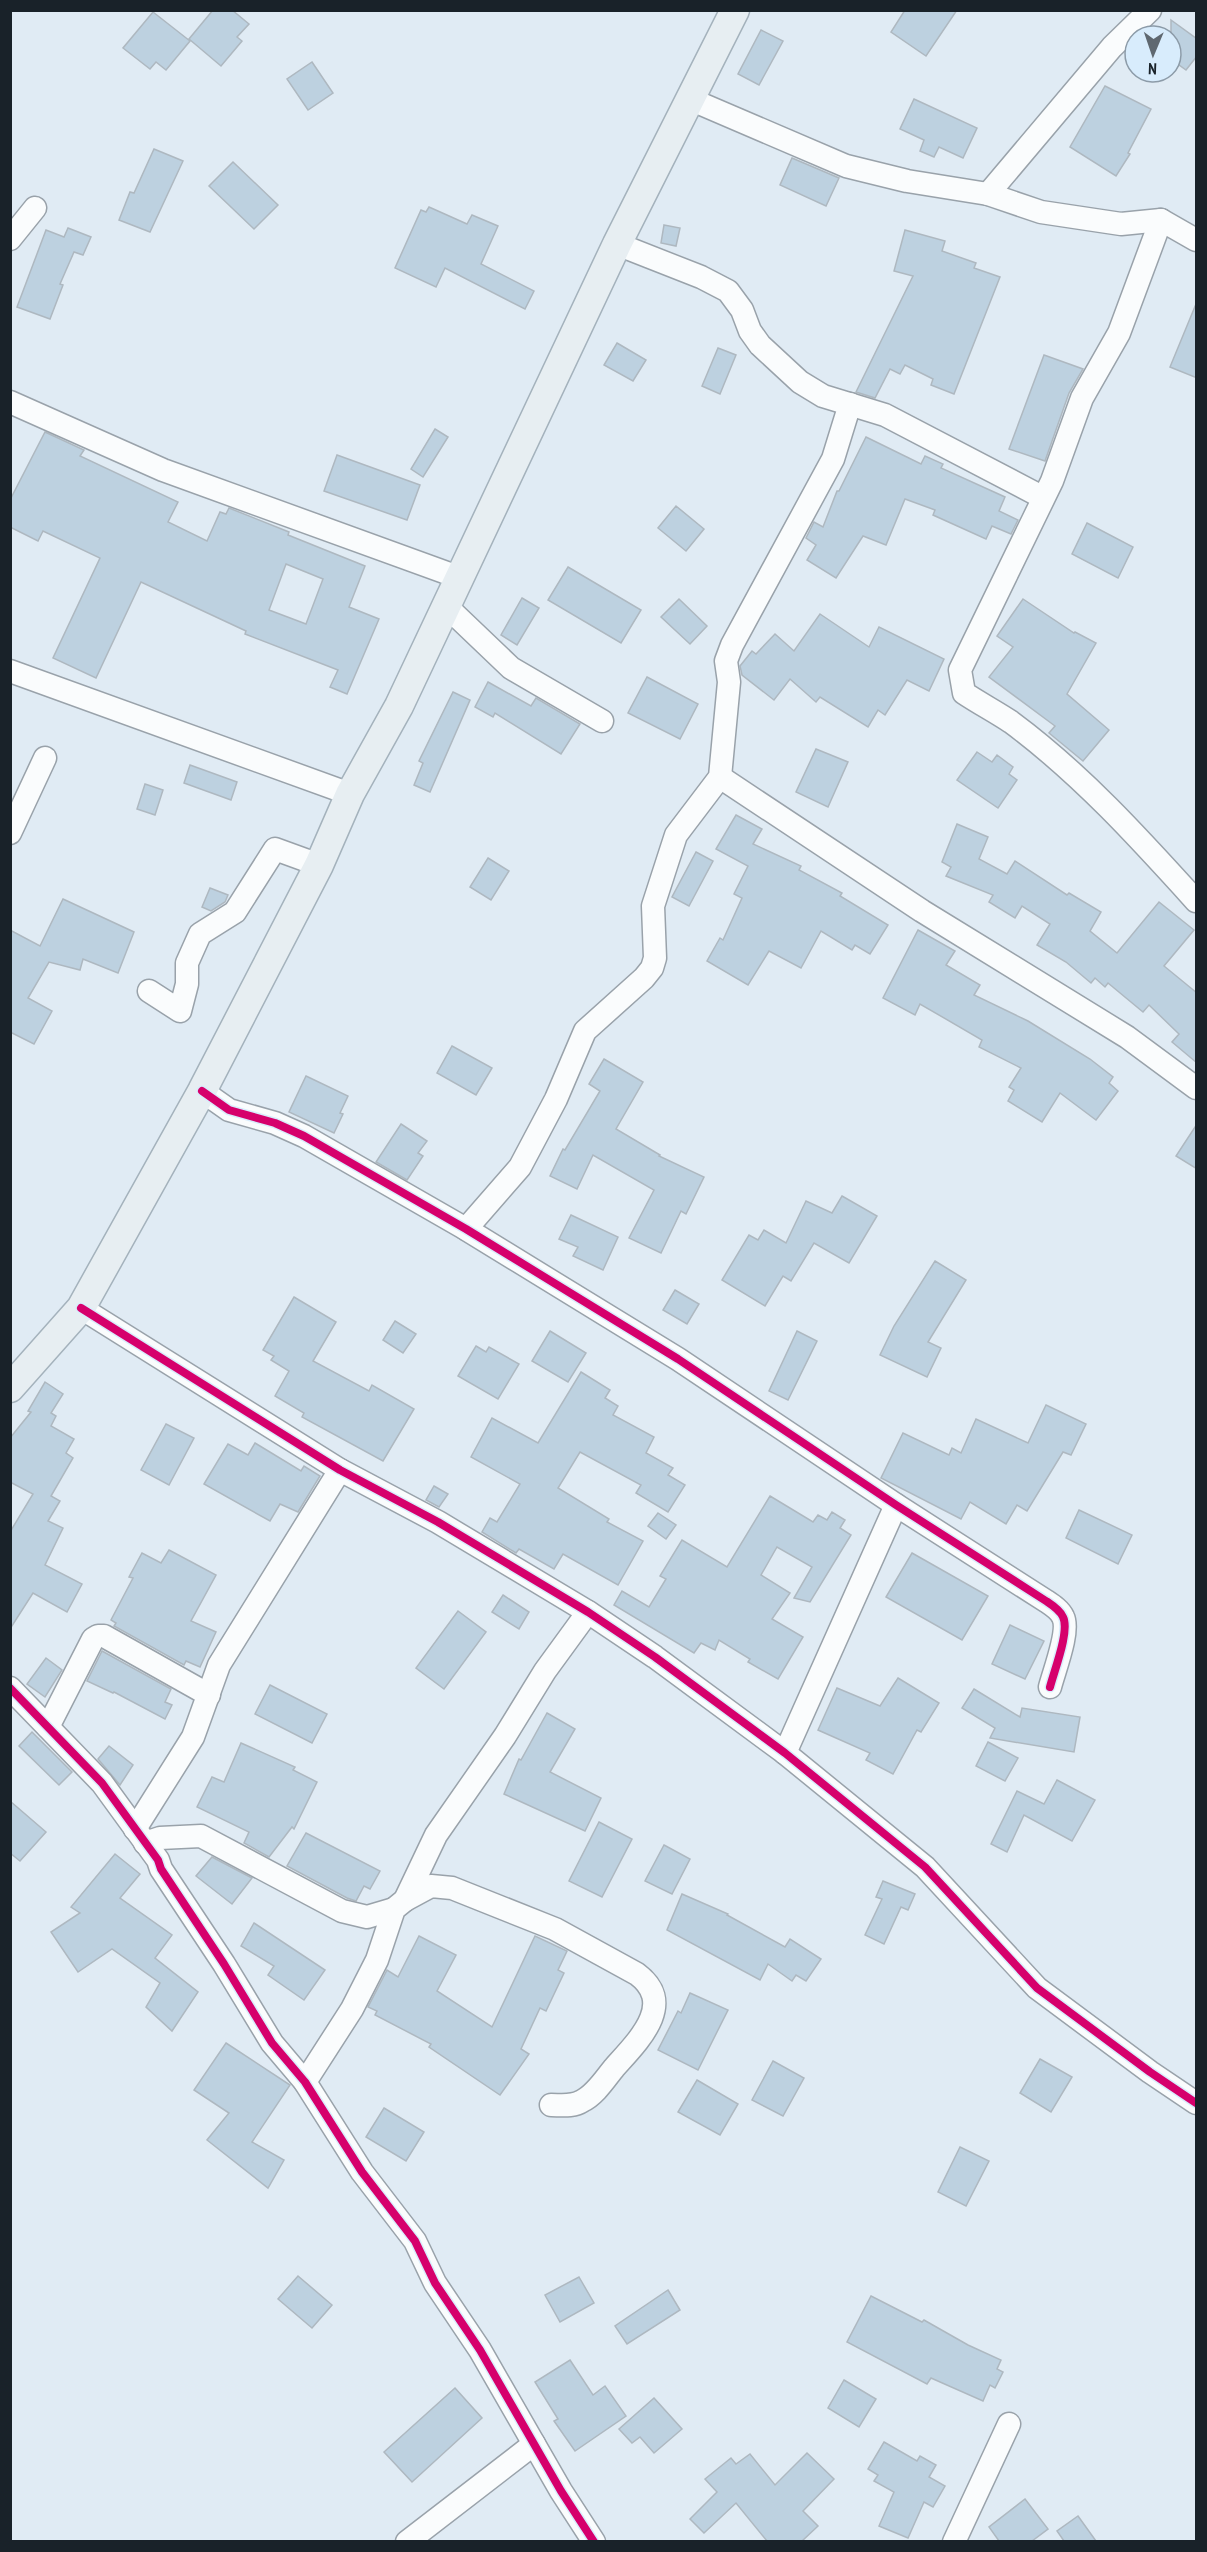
<svg xmlns="http://www.w3.org/2000/svg" width="1207" height="2552" viewBox="0 0 1207 2552" font-family="'PT Sans Narrow',sans-serif">
	<rect width="100%" height="100%" fill="#e0ebf4"/>
	<!-- building -->
	<g fill="#bdd1e0" stroke="#aeb8c0" stroke-width="1.5" fill-rule="evenodd">
		<polygon points="213,10 232,10 249,24 237,37 242,41 221,66 189,39"/>
		<polygon points="905,10 957,10 926,56 891,32"/>
		<polygon points="153,12 190,41 166,70 156,62 150,69 123,48"/>
		<polygon points="1171,20 1197,39 1197,56 1186,70 1171,59"/>
		<polygon points="761,30 783,41 759,85 738,74"/>
		<polygon points="312,62 333,93 308,110 287,79"/>
		<polygon points="1105,86 1151,109 1128,153 1130,154 1116,176 1070,147"/>
		<polygon points="914,99 977,128 963,158 939,147 934,157 920,151 924,140 900,129"/>
		<polygon points="154,149 183,161 150,232 119,220 130,192 134,193"/>
		<polygon points="792,158 839,178 826,206 780,185"/>
		<polygon points="233,162 278,205 254,229 209,186"/>
		<polygon points="429,207 467,224 472,215 498,226 481,264 534,291 525,309 445,268 436,287 395,268 421,210 426,212"/>
		<polygon points="664,225 680,228 676,246 661,243"/>
		<polygon points="68,228 91,237 83,255 74,252 60,284 63,285 50,319 17,307 46,230 64,237"/>
		<polygon points="905,230 945,241 942,251 976,263 974,268 1000,277 954,394 931,385 933,379 905,365 900,374 890,369 875,398 856,392 913,276 894,271"/>
		<polygon points="1196,304 1197,304 1197,378 1170,367"/>
		<polygon points="617,343 646,360 633,381 604,365"/>
		<polygon points="718,348 736,355 720,394 702,386"/>
		<polygon points="1044,355 1083,369 1069,393 1045,461 1009,449"/>
		<polygon points="435,429 448,437 423,477 411,469"/>
		<path d="M45,432l39,18 -4,6 98,46 -10,20 39,19 13,-29 6,2 3,-6 60,24 -1,3 77,31 -16,41 30,12 -32,75 -17,-7 8,-17 -93,-36 1,-3 -105,-49 -45,96 -43,-20 47,-100 -57,-27 -5,10 -28,-14v-27zM286,564l37,15 -17,45 -37,-14z"/>
		<polygon points="866,437 921,464 925,456 943,464 941,468 1005,497 999,511 1018,520 1011,534 992,526 986,539 933,515 935,510 905,499 886,545 863,536 836,578 807,560 816,545 806,538 814,522 823,527 837,491 839,491"/>
		<polygon points="337,455 420,485 407,520 324,491"/>
		<polygon points="676,506 704,529 686,551 658,528"/>
		<polygon points="1087,523 1133,547 1118,578 1072,554"/>
		<polygon points="568,567 641,610 621,643 548,600"/>
		<polygon points="522,598 539,608 517,645 501,635"/>
		<polygon points="679,599 707,626 690,644 661,617"/>
		<polygon points="1023,599 1074,633 1075,632 1096,643 1067,694 1109,730 1083,761 1049,733 1055,726 989,677 1013,647 997,636"/>
		<polygon points="820,614 869,647 879,627 944,659 929,691 907,680 885,715 878,710 868,727 820,697 816,702 790,679 774,700 742,675 740,666 752,651 756,654 775,634 794,651"/>
		<polygon points="647,677 698,704 680,739 628,713"/>
		<polygon points="488,682 531,706 536,698 580,724 561,754 495,713 493,717 475,707"/>
		<polygon points="453,692 470,700 430,792 414,785 423,763 419,761"/>
		<polygon points="816,749 848,762 828,807 796,792"/>
		<polygon points="977,752 992,762 997,755 1013,767 1009,774 1017,780 998,808 957,780"/>
		<polygon points="190,765 237,782 231,800 184,783"/>
		<polygon points="145,784 163,790 155,815 137,809"/>
		<polygon points="736,815 762,829 753,844 801,866 799,870 842,893 840,896 888,925 870,954 855,945 852,950 821,931 801,968 769,951 748,985 707,961 720,938 723,940 742,898 734,894 748,866 716,849"/>
		<polygon points="957,824 988,837 979,859 1007,874 1015,861 1067,895 1069,893 1101,912 1090,931 1117,953 1159,902 1194,930 1164,966 1197,993 1197,1063 1172,1042 1179,1034 1149,1005 1143,1012 1108,983 1105,987 1095,978 1091,983 1066,962 1037,945 1050,924 1022,906 1015,918 989,902 993,895 946,876 951,867 942,862"/>
		<polygon points="696,852 713,861 689,906 672,897"/>
		<polygon points="488,858 509,871 491,900 470,887"/>
		<polygon points="210,888 228,895 225,902 211,911 202,907"/>
		<polygon points="63,899 134,932 118,973 83,959 80,970 49,962 28,998 52,1011 34,1044 10,1032 10,930 40,946"/>
		<polygon points="918,930 955,951 946,965 980,985 974,995 1028,1021 1090,1059 1113,1077 1109,1083 1118,1091 1096,1120 1060,1093 1042,1122 1008,1101 1014,1090 1009,1087 1021,1068 979,1047 982,1040 920,1004 915,1015 883,998"/>
		<polygon points="452,1046 492,1068 476,1095 437,1073"/>
		<polygon points="604,1059 643,1082 616,1129 660,1155 659,1156 704,1177 686,1214 681,1211 661,1253 629,1238 654,1190 593,1155 577,1189 550,1176 563,1149 565,1150 600,1091 589,1084"/>
		<polygon points="306,1076 348,1096 340,1113 343,1114 334,1133 289,1112"/>
		<polygon points="401,1124 427,1141 418,1153 423,1156 407,1180 376,1162"/>
		<polygon points="1197,1124 1197,1169 1176,1156"/>
		<polygon points="842,1196 877,1216 849,1263 814,1243 791,1281 783,1276 765,1306 722,1280 749,1235 758,1240 764,1230 786,1243 806,1201 832,1213"/>
		<polygon points="571,1215 618,1237 603,1270 573,1256 578,1247 559,1239"/>
		<polygon points="935,1261 966,1280 928,1342 941,1348 927,1377 880,1355 894,1326"/>
		<polygon points="675,1290 699,1304 687,1324 663,1310"/>
		<polygon points="294,1297 336,1322 313,1361 369,1391 372,1385 414,1409 383,1461 302,1417 304,1413 275,1396 289,1371 271,1360 274,1356 263,1350"/>
		<polygon points="395,1321 416,1334 403,1353 383,1340"/>
		<polygon points="550,1331 586,1353 568,1382 532,1361"/>
		<polygon points="797,1331 817,1341 788,1400 769,1391"/>
		<polygon points="476,1346 486,1352 489,1347 519,1364 498,1399 458,1376"/>
		<polygon points="581,1372 610,1390 605,1398 618,1406 613,1415 654,1437 646,1453 673,1468 668,1475 685,1485 668,1512 636,1493 641,1485 580,1452 558,1488 609,1519 607,1522 643,1541 618,1585 563,1554 554,1569 519,1549 516,1553 482,1532 490,1518 497,1522 520,1484 471,1457 492,1418 538,1443"/>
		<polygon points="45,1382 63,1394 51,1413 56,1416 51,1426 74,1439 66,1453 73,1458 51,1496 60,1501 48,1521 63,1528 45,1565 82,1584 67,1612 33,1593 10,1629 10,1532 33,1494 10,1482 10,1438 31,1412 28,1411"/>
		<polygon points="1046,1405 1086,1424 1071,1455 1063,1452 1027,1511 1017,1505 1006,1524 970,1502 961,1519 881,1478 903,1433 949,1455 952,1448 961,1453 976,1419 1028,1443"/>
		<polygon points="166,1424 194,1438 169,1485 141,1470"/>
		<polygon points="255,1443 301,1471 304,1466 320,1476 298,1512 280,1504 270,1521 204,1484 228,1444 248,1455"/>
		<polygon points="434,1486 448,1494 439,1507 426,1500"/>
		<polygon points="770,1496 813,1522 818,1515 827,1520 832,1512 845,1520 840,1528 851,1535 810,1602 794,1598 812,1567 777,1547 761,1575 790,1593 772,1619 803,1637 778,1679 748,1662 750,1659 719,1640 715,1650 701,1643 694,1653 614,1605 622,1591 649,1607 666,1579 660,1576 682,1540 727,1567"/>
		<polygon points="1079,1510 1132,1535 1118,1564 1066,1538"/>
		<polygon points="658,1513 676,1525 666,1539 648,1526"/>
		<polygon points="169,1550 216,1575 191,1621 216,1632 200,1667 186,1661 184,1665 114,1626 116,1623 111,1620 133,1578 129,1577 142,1553 161,1563"/>
		<polygon points="912,1553 988,1596 962,1640 886,1597"/>
		<polygon points="503,1595 529,1612 519,1629 492,1612"/>
		<polygon points="458,1611 486,1632 444,1689 416,1668"/>
		<polygon points="1010,1625 1044,1641 1025,1679 992,1664"/>
		<polygon points="102,1651 171,1689 165,1702 172,1705 165,1719 114,1692 113,1693 87,1681"/>
		<polygon points="46,1658 62,1670 45,1697 27,1684"/>
		<polygon points="898,1678 939,1703 921,1732 917,1730 893,1774 866,1760 870,1753 818,1730 837,1688 880,1706"/>
		<polygon points="270,1685 327,1714 312,1743 255,1714"/>
		<polygon points="974,1689 1020,1717 1022,1708 1080,1717 1074,1752 990,1738 995,1728 962,1708"/>
		<polygon points="547,1713 575,1729 550,1772 601,1798 585,1831 504,1794 519,1759 521,1760"/>
		<polygon points="32,1732 72,1772 59,1785 19,1746"/>
		<polygon points="988,1742 1018,1758 1005,1781 976,1766"/>
		<polygon points="241,1743 295,1767 293,1770 317,1782 294,1829 292,1827 269,1857 244,1843 249,1832 197,1807 212,1777 224,1782"/>
		<polygon points="109,1746 133,1765 120,1785 98,1759"/>
		<polygon points="1057,1780 1095,1800 1072,1841 1024,1815 1007,1852 991,1844 1017,1791 1044,1804"/>
		<polygon points="10,1801 46,1832 20,1861 10,1853"/>
		<polygon points="599,1822 632,1839 602,1897 569,1881"/>
		<polygon points="306,1833 380,1871 370,1889 364,1886 356,1901 347,1898 287,1866"/>
		<polygon points="664,1845 690,1859 672,1894 645,1881"/>
		<polygon points="115,1854 140,1874 120,1898 172,1935 155,1958 198,1992 172,2031 146,2007 160,1983 112,1949 78,1972 51,1932 80,1913 71,1907"/>
		<polygon points="212,1857 252,1878 232,1904 196,1876"/>
		<polygon points="883,1881 915,1894 908,1910 901,1907 884,1944 865,1935 882,1899 876,1897"/>
		<polygon points="682,1894 728,1914 727,1915 785,1947 790,1939 821,1959 806,1981 796,1975 792,1981 768,1964 760,1980 667,1930"/>
		<polygon points="254,1923 325,1970 304,2000 268,1975 274,1966 241,1946"/>
		<polygon points="419,1936 456,1955 437,1991 492,2027 535,1936 567,1951 558,1970 564,1973 546,2011 540,2008 521,2049 529,2054 500,2095 429,2047 431,2044 375,2015 377,2011 368,2007 387,1970 398,1977"/>
		<polygon points="690,1993 728,2010 698,2070 658,2050 678,2011 681,2013"/>
		<polygon points="226,2043 290,2085 252,2142 284,2160 268,2188 207,2140 229,2113 194,2090"/>
		<polygon points="1040,2059 1072,2077 1051,2112 1020,2093"/>
		<polygon points="773,2061 804,2078 783,2116 752,2100"/>
		<polygon points="697,2080 738,2104 720,2135 678,2112"/>
		<polygon points="384,2108 424,2132 406,2161 366,2137"/>
		<polygon points="960,2147 989,2161 966,2206 938,2192"/>
		<polygon points="298,2276 332,2305 312,2328 278,2299"/>
		<polygon points="579,2277 594,2303 560,2322 545,2295"/>
		<polygon points="668,2290 680,2310 627,2344 615,2326"/>
		<polygon points="871,2296 922,2322 924,2320 968,2345 1001,2360 997,2369 1003,2372 995,2388 990,2385 983,2401 931,2378 927,2384 847,2342"/>
		<polygon points="570,2360 593,2395 605,2386 626,2416 575,2451 554,2421 558,2419 535,2382"/>
		<polygon points="844,2380 876,2399 859,2427 828,2408"/>
		<polygon points="455,2388 482,2418 412,2482 384,2452"/>
		<polygon points="654,2398 682,2429 654,2453 640,2437 632,2443 619,2429"/>
		<polygon points="884,2442 917,2461 920,2456 936,2465 929,2477 945,2486 933,2507 924,2502 908,2538 879,2526 894,2492 874,2481 878,2475 868,2469"/>
		<polygon points="807,2453 834,2479 803,2511 818,2526 802,2541 767,2541 736,2503 704,2533 690,2519 717,2492 705,2479 731,2458 736,2464 750,2454 775,2485"/>
		<polygon points="1025,2499 1048,2529 1032,2541 999,2541 989,2527"/>
		<polygon points="1078,2516 1096,2541 1064,2541 1057,2531"/>
	</g>
	<g fill="none" stroke-linecap="round" stroke-linejoin="round">
		<!-- minor casing -->
		<g stroke="#99a2aa" stroke-width="25">
			<g id="minor">
				<polyline points="692,100 846,166 907,181 988,194 1041,212 1121,224 1161,220 1196,240"/>
				<polyline points="988,194 1112,47 1150,10"/>
				<path d="M1161,220l-42,113 -37,65 -30,83 -92,189 4,23c15,10 32,19 47,29 69,51 128,116 185,179"/>
				<polyline points="10,239 35,208"/>
				<polyline points="617,244 701,277 728,291 742,310 750,331 760,345 800,382 823,396 885,415 1042,497"/>
				<polyline points="10,402 163,470 458,577"/>
				<polyline points="445,605 511,668 602,721"/>
				<polyline points="10,671 350,794"/>
				<polyline points="720,777 922,911 1127,1037 1196,1088"/>
				<polyline points="10,833 45,758"/>
				<polyline points="149,991 180,1011 187,984 187,963 200,934 235,912 275,849 319,865"/>
				<path d="M202,1091l27,19 46,13 29,13 162,93 212,130 218,146 150,96c6,4 14,9 17,16 7,14 -9,54 -13,70"/>
				<polyline points="466,1229 520,1167 556,1099 585,1031 644,978 652,968 655,958 653,906 676,835 720,777 729,682 726,661 732,645 833,459 850,404"/>
				<polyline points="81,1308 340,1470 438,1522 588,1612 655,1657 785,1753 925,1867 1037,1988 1150,2072 1196,2103"/>
				<polyline points="10,1688 102,1783 158,1860 161,1869 224,1964 272,2043 305,2082 362,2172 415,2241 435,2283 480,2350 561,2491 594,2542"/>
				<polyline points="48,1727 93,1639 98,1636 104,1636 209,1695"/>
				<polyline points="785,1753 896,1505"/>
				<polyline points="135,1829 193,1737 219,1665 340,1470"/>
				<polyline points="145,1843 160,1838 201,1836 342,1911 367,1917 394,1909"/>
				<path d="M405,1900l26,-14 21,2 103,41 82,45c40,30 1,67 -23,94 -9,11 -19,27 -32,33 -9,6 -21,4 -31,4"/>
				<polyline points="305,2082 352,2009 377,1960 394,1909 405,1900 436,1835 505,1736 545,1671 588,1612"/>
				<polyline points="407,2542 534,2444"/>
				<polyline points="954,2542 1009,2424"/>
			</g>
		</g>
		<!-- major casing -->
		<g stroke="#a4b2bc" stroke-width="31">
			<polyline id="major" points="10,1388 81,1308 202,1091 319,865 350,794 399,706 617,244 735,10"/>
		</g>
		<!-- minor -->
		<use href="#minor" stroke="#fafcfd" stroke-width="22"/>
		<!-- major -->
		<use href="#major" stroke="#e7eef2" stroke-width="28"/>
		<!-- cycleway casing -->
		<g stroke="#d8ecfc" stroke-width="11">
			<g id="cycleway">
				<path d="M202,1091l27,19 46,13 29,13 162,93 212,130 218,146 150,96c6,4 14,9 17,16 7,14 -9,54 -13,70"/>
				<polyline points="81,1308 340,1470 438,1522 588,1612 655,1657 785,1753 925,1867 1037,1988 1150,2072 1196,2103"/>
				<polyline points="10,1688 102,1783 158,1860 161,1869 224,1964 272,2043 305,2082 362,2172 415,2241 435,2283 480,2350 561,2491 594,2542"/>
			</g>
		</g>
		<!-- cycleway -->
		<use href="#cycleway" stroke="#d6006c" stroke-width="8"/>
	</g>
	<!-- border -->
	<rect width="1207" height="2552" fill="none" stroke="#192229" stroke-width="24"/>
	<!-- north arrow -->
	<g transform="translate(1153 54) rotate(182)"><circle r="28" fill="#d8ecfc" stroke="#8c9ba8" stroke-width="1.5"/>
	<path d="M0-4.5L10 22L0 15L-10 22Z" fill="#5f6870"/>
	<text y="-9" font-size="16" font-weight="bold" text-anchor="middle" fill="#192229">N</text>
	</g>
</svg>
